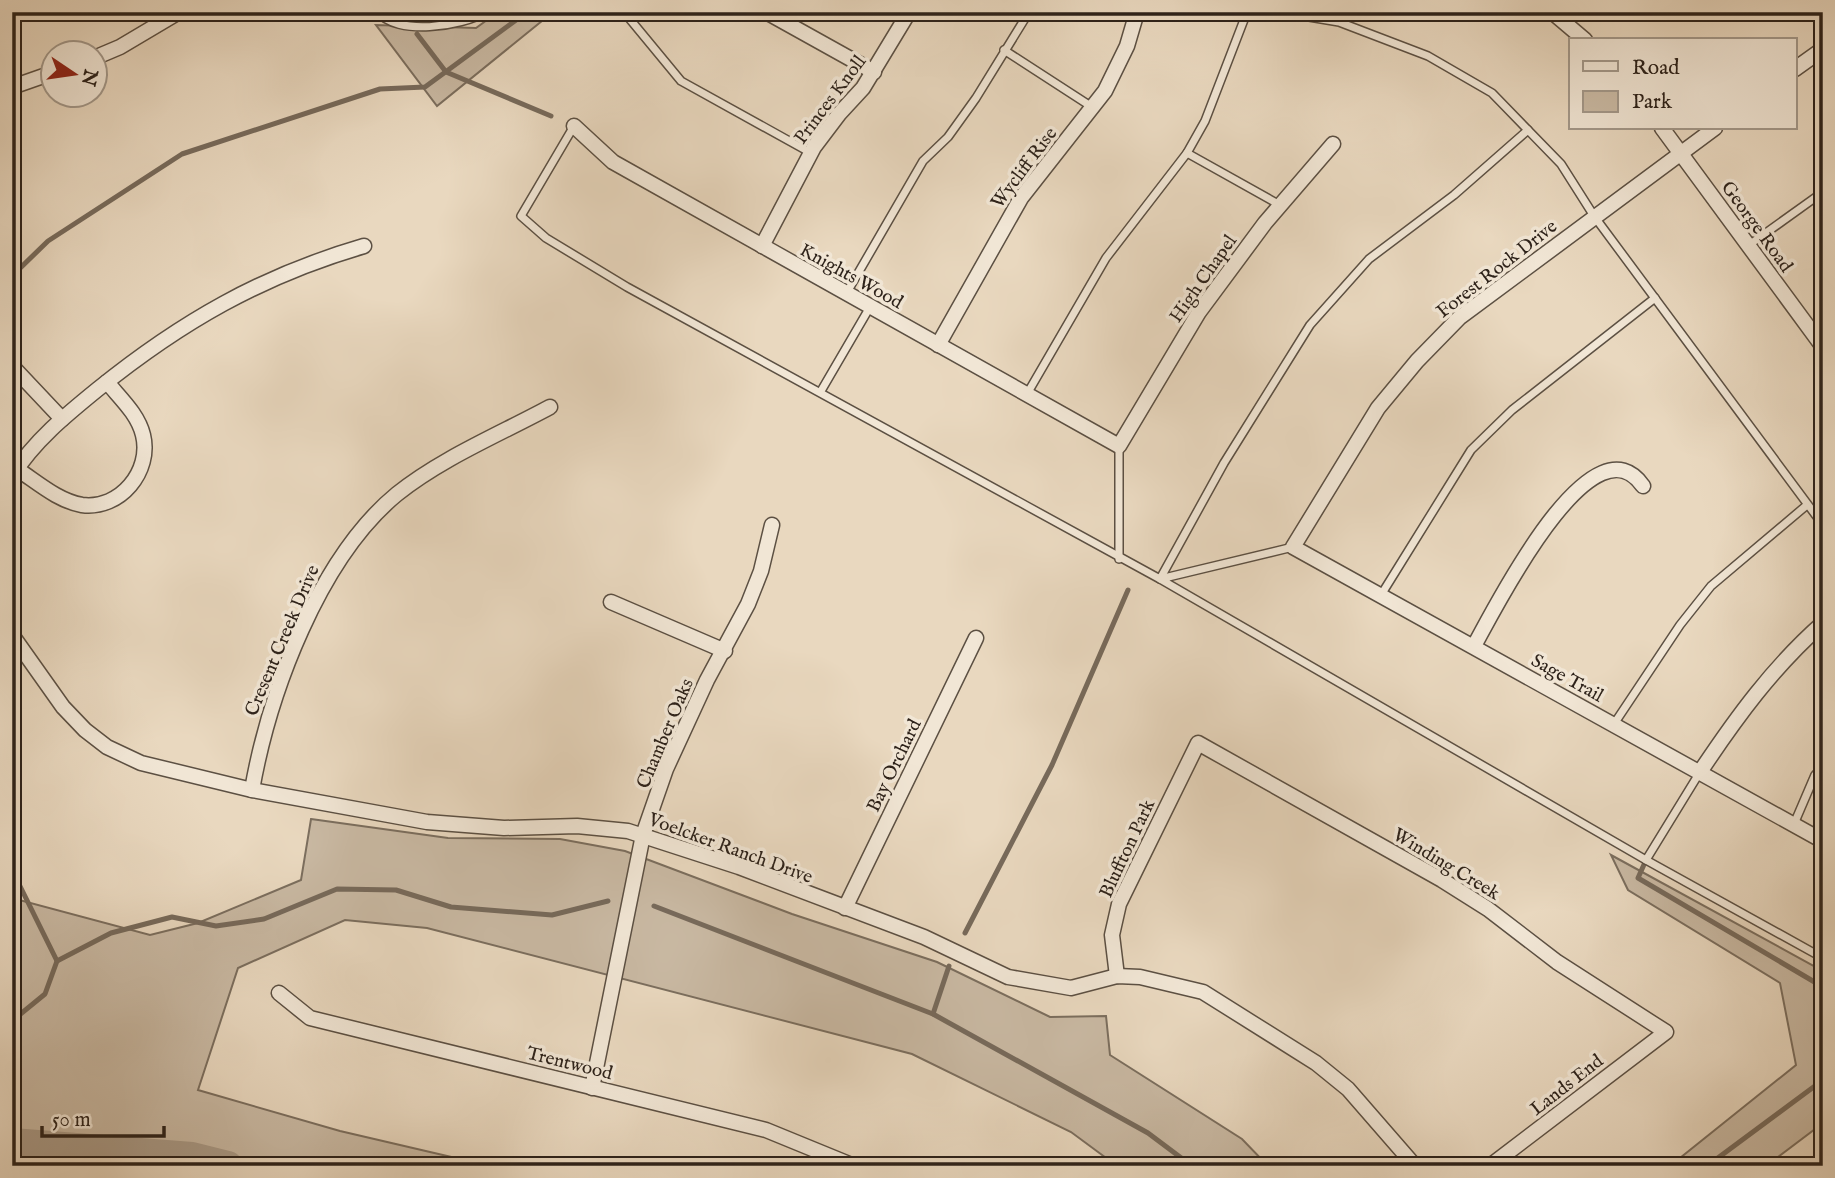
<svg xmlns="http://www.w3.org/2000/svg" width="1835" height="1178" viewBox="0 0 1835 1178" font-family="'IM FELL English',serif">
	<rect width="100%" height="100%" fill="#e9d8bf"/>
	<filter id="stains"><feTurbulence type="fractalNoise" baseFrequency=".00286" numOctaves="4"/><feColorMatrix values="0 0 0 0 .2 0 0 0 0 .09 0 0 0 0 .02 0 0 0 .5 -.17"/></filter>
	<radialGradient id="worn" r=".72"><stop offset=".6" stop-color="#630" stop-opacity="0"/><stop offset="1" stop-color="#630" stop-opacity=".3"/></radialGradient>
	<!-- green -->
	<g fill="#c9b9a3" stroke="#7b6e5e" stroke-width="2">
		<polygon points="498,12 553,12 437,106 376,25 476,28"/>
		<polygon points="311,819 448,838 560,839 625,851 792,914 937,962 1050,1017 1106,1016 1110,1055 1242,1139 1268,1166 1117,1166 1071,1132 912,1054 427,928 345,920 238,968 198,1090 340,1131 490,1166 12,1166 12,898 150,935 198,923 301,880"/>
		<polygon points="1611,855 1823,971 1823,1123 1766,1166 1670,1166 1796,1065 1780,983 1628,890"/>
	</g>
	<g fill="none" stroke-linecap="round" stroke-linejoin="round">
		<!-- stream -->
		<g stroke="#776a5b" stroke-width="5">
			<polyline points="419,16 420,12"/>
			<polyline points="417,34 446,72 551,116"/>
			<polyline points="12,276 48,241 182,154 380,89 425,87 527,12"/>
			<polyline points="1646,860 1638,878 1823,987"/>
			<polyline points="12,870 57,961"/>
			<polyline points="654,906 933,1014 1148,1133 1192,1166"/>
			<polyline points="965,933 1052,765 1128,590"/>
			<polyline points="933,1014 949,966"/>
			<polyline points="12,1021 45,994 57,961 111,933 172,917 216,926 264,919 337,889 396,890 451,907 552,915 608,901"/>
			<polyline points="1707,1166 1823,1080"/>
		</g>
		<!-- river -->
		<polyline stroke="#a99a87" stroke-width="30" points="12,1143 192,1157 228,1166"/>
		<!-- lane casing -->
		<g stroke="#5c5043" stroke-width="10">
			<g id="lane">
				<path d="M378,12c18,24 84,15 107,0"/>
				<polyline points="624,12 681,81 811,153"/>
				<polyline points="1279,12 1339,22 1428,56 1492,93 1561,164 1594,216 1823,525"/>
				<polyline points="1004,50 1092,107"/>
				<polyline points="574,126 521,216 546,238 627,287 1160,579 1224,463 1310,325 1369,259 1454,195 1528,130"/>
				<polyline points="1187,153 1280,205"/>
				<polyline points="1749,245 1823,192"/>
				<polyline points="846,294 923,161 948,137 976,98 1029,12"/>
				<polyline points="821,391 870,307"/>
				<polyline points="1027,394 1106,258 1187,153 1205,121 1247,12"/>
				<polyline points="1293,547 1160,579 1646,860 1823,958"/>
				<polyline points="1119,559 1119,446"/>
				<polyline points="1381,595 1471,450 1512,410 1655,298"/>
				<polyline points="1614,724 1680,625 1711,586 1807,505"/>
				<polyline points="1794,824 1815,775 1823,766"/>
				<polyline points="1646,860 1700,772"/>
			</g>
		</g>
		<!-- street casing -->
		<g stroke="#5c5043" stroke-width="17">
			<g id="street">
				<polyline points="1552,12 1585,40"/>
				<polyline points="768,13 874,72"/>
				<polyline points="94,58 120,47 179,12"/>
				<polyline points="1795,69 1823,49"/>
				<polyline points="12,87 52,73"/>
				<polyline points="574,126 613,162 1119,446 1199,312 1265,223 1333,144"/>
				<polyline points="1662,128 1823,347"/>
				<polyline points="1715,128 1459,318 1417,361 1378,408 1293,547 1823,841"/>
				<polyline points="762,246 814,147 839,114 863,88 909,12"/>
				<polyline points="938,345 1021,198 1105,91 1127,46 1137,12"/>
				<polyline points="12,366 62,419"/>
				<path d="M17,469c20,13 41,32 65,36 38,5 70,-34 61,-70 -5,-21 -23,-37 -36,-53"/>
				<path d="M12,476c22,-35 54,-61 86,-87 83,-67 163,-113 266,-143"/>
				<polyline points="611,602 725,651"/>
				<polyline points="12,635 63,707 85,730 107,747 141,763 252,790 427,822 504,828 577,826 628,831 739,867 924,937 1008,977 1071,988 1117,976 1140,977 1203,992 1316,1063 1348,1089 1415,1166"/>
				<path d="M1474,646c18,-32 118,-234 169,-160"/>
				<path d="M1700,772c36,-54 73,-105 123,-149"/>
				<path d="M252,790c17,-97 67,-232 145,-296 45,-36 103,-60 153,-87"/>
				<polyline points="845,908 976,638"/>
				<polyline points="1117,976 1112,935 1119,904 1198,743 1442,880 1488,909 1557,962 1666,1032 1490,1166"/>
				<polyline points="279,993 310,1018 766,1130 854,1166"/>
				<polyline points="592,1088 643,835 666,769 707,680 748,604 761,571 772,525"/>
			</g>
		</g>
		<!-- lane -->
		<use href="#lane" stroke="#f1e6d5" stroke-width="7"/>
		<!-- street -->
		<use href="#street" stroke="#f1e6d5" stroke-width="14"/>
	</g>
	<g text-anchor="middle" stroke-width="7" stroke-linejoin="round" paint-order="stroke">
		<!-- street labels -->
		<g font-size="19" fill="#2d221a" stroke="#f1e6d5">
			<text transform="translate(829 99) rotate(-53)" y="7">Princes Knoll</text>
			<text transform="translate(1023 167) rotate(-53)" y="7">Wycliff Rise</text>
			<text transform="translate(1758 226) rotate(54)" y="7">George Road</text>
			<text transform="translate(1496 268) rotate(-38)" y="7">Forest Rock Drive</text>
			<text transform="translate(852 275) rotate(29)" y="7">Knights Wood</text>
			<text transform="translate(1202 278) rotate(-55)" y="7">High Chapel</text>
			<text transform="translate(281 640) rotate(-67)" y="7">Cresent Creek Drive</text>
			<text transform="translate(1568 677) rotate(29)" y="7">Sage Trail</text>
			<text transform="translate(664 733) rotate(-67)" y="7">Chamber Oaks</text>
			<text transform="translate(893 765) rotate(-64)" y="7">Bay Orchard</text>
			<text transform="translate(731 847) rotate(20)" y="7">Voelcker Ranch Drive</text>
			<text transform="translate(1126 848) rotate(-65)" y="7">Bluffton Park</text>
			<text transform="translate(1447 863) rotate(31)" y="7">Winding Creek</text>
			<text transform="translate(570 1062) rotate(14)" y="7">Trentwood</text>
			<text transform="translate(1566 1084) rotate(-38)" y="7">Lands End</text>
		</g>
	</g>
	<!-- margin -->
	<rect width="1835" height="1178" fill="none" stroke="#e9d8bf" stroke-width="42"/>
	<rect x="14" y="14" width="1807" height="1150" fill="none" stroke="#2d221a" stroke-width="3.5"/>
	<rect x="21" y="21" width="1793" height="1136" fill="none" stroke="#2d221a" stroke-width="2"/>
	<!-- legend -->
	<rect x="1569" y="38" width="228" height="91" fill="#f1e6d5" stroke="#a3988a" stroke-width="2"/>
	<rect x="1583" y="61" width="35" height="10" fill="#f1e6d5" stroke="#a3988a" stroke-width="2"/>
	<text x="1632" y="74" font-size="21" fill="#2d221a">Road</text>
	<rect x="1583" y="91" width="35" height="21" fill="#c9b9a3" stroke="#a3988a" stroke-width="2"/>
	<text x="1632" y="108" font-size="21" fill="#2d221a">Park</text>
	<!-- north arrow -->
	<g transform="translate(74 74) rotate(103)"><circle r="33" fill="#f1e6d5" stroke="#a3988a" stroke-width="2"/>
	<path d="M0-5L12 26L0 18L-12 26Z" fill="#8f2418"/>
	<text y="-10" font-size="19" font-weight="bold" text-anchor="middle" fill="#2d221a">N</text>
	</g>
	<!-- scale -->
	<path d="M42 1126v10h122v-10" fill="none" stroke="#2d221a" stroke-width="3.5"/>
	<text x="52" y="1126" font-size="21" fill="#2d221a" stroke="#f1e6d5" stroke-width="5" paint-order="stroke">50 m</text>
	<rect width="100%" height="100%" filter="url(#stains)"/>
	<rect width="100%" height="100%" fill="url(#worn)"/>
</svg>
